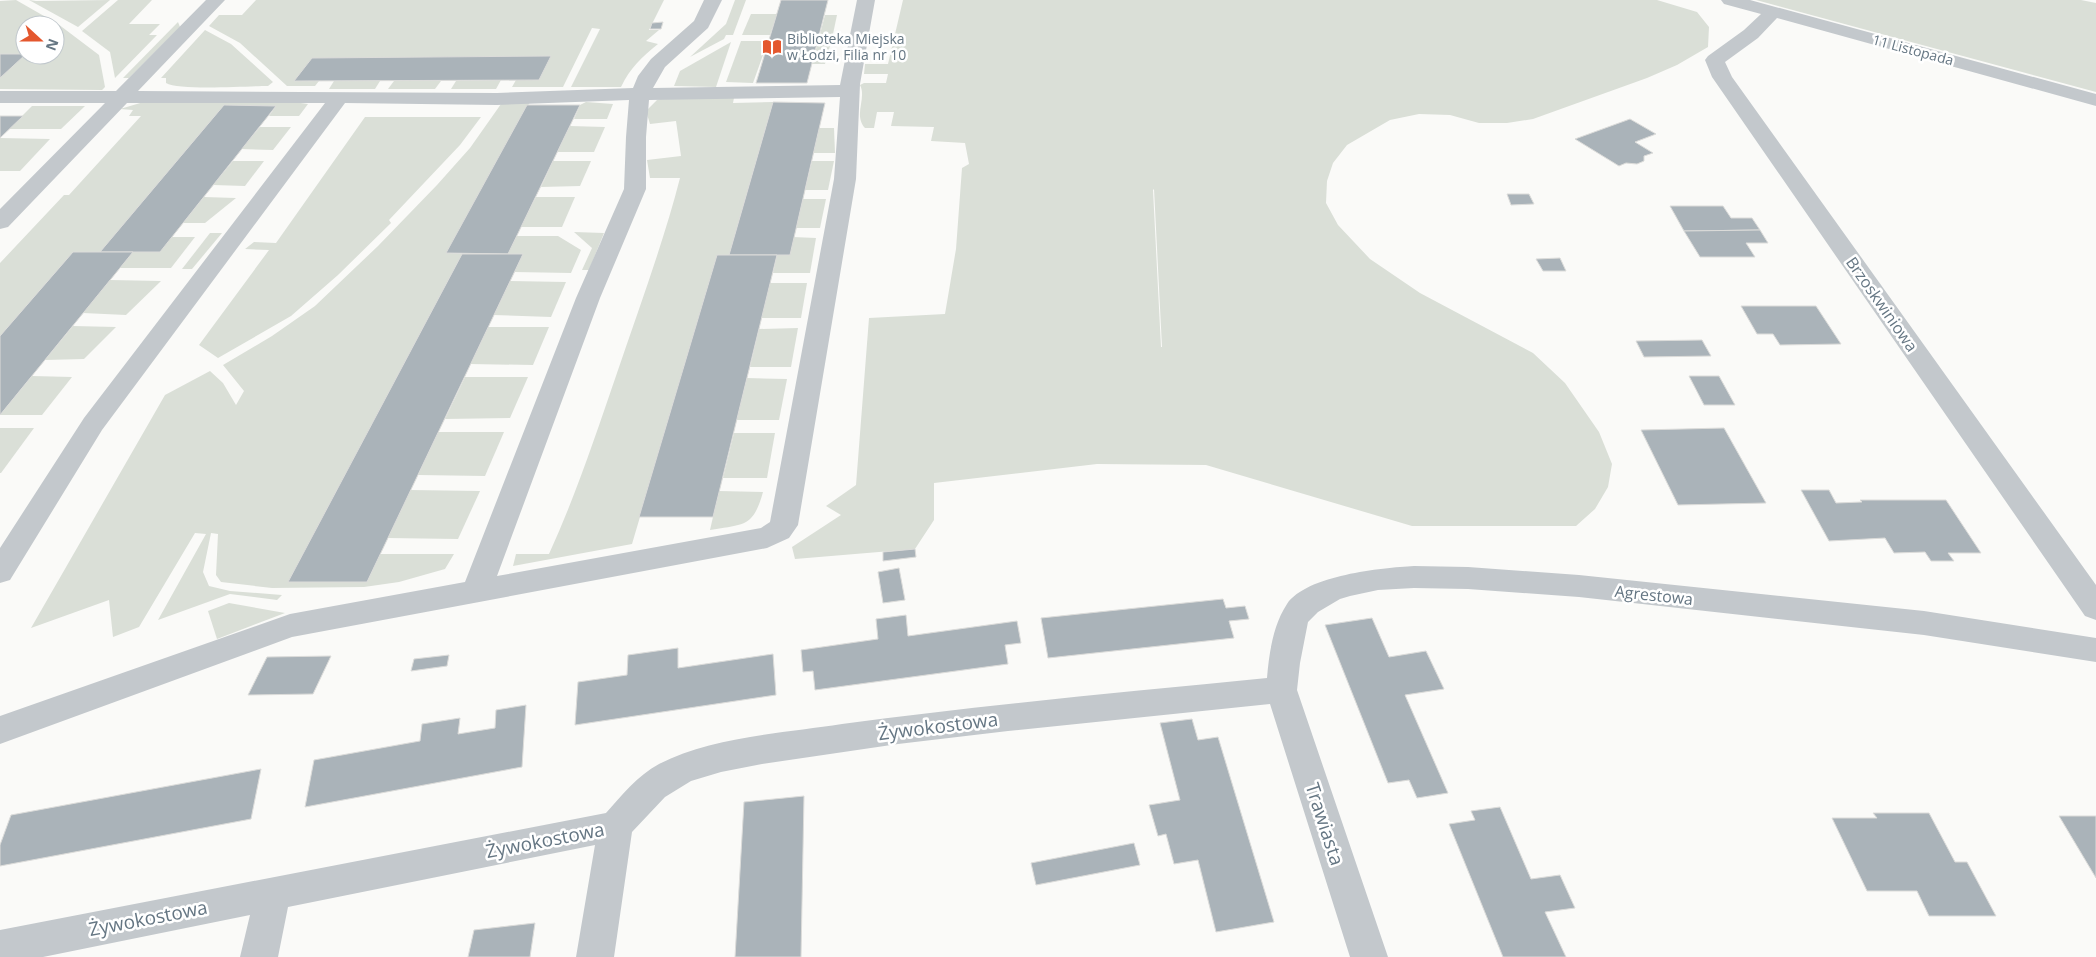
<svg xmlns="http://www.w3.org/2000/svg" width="2096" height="957" viewBox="0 0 2096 957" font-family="'Open Sans',sans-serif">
	<rect width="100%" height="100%" fill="#fafaf8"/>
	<!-- green -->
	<g fill="#dadfd7" fill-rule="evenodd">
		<path d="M16,0l42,24 41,31 6,32 -3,3 -102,-1v-88zM25,25h30v30h-30z"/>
		<polygon points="29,0 36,1 110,0 78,27"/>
		<polygon points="118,0 152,0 129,24 160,24 149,35 157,35 115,78 110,52 82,31"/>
		<path d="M256,0h408l-15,30h10l-13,11 12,3c-16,13 -28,24 -37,43h-50l29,-58 -8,-1 -29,59h-51l4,-7h23l11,-23 -237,1 -19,23h25l-4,5h-28l-47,-43 -31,-17 10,-11h23z"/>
		<polygon points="735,0 746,0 733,35 726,35 724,39 690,57 726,24"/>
		<path d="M903,0h754l40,12 12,15 -1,20 -31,18 -30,13 -114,41 -26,4h-28l-29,-8 -31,-1 -29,6 -43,25 -14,18 -6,18 -1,22 12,22 32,34 50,34 113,60 32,30 34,49 13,32 -4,23 -13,22 -19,17h-164l-206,-61 -109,-1 -163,19v37l-19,29 -120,10 -3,-12 49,-32 -15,-9 30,-21 13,-167 76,-4 11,-65 6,-81 7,-4 -4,-21 -34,-2 3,-14 -43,-1 3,-14h-17l-3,16h-9c-12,-13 2,-30 -5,-43l4,-2h22l2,-9h-24l1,-10h23zM1154,189l8,158h-1l-8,-157z"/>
		<polygon points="1756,0 2081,0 2096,3 2096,92"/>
		<polygon points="751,14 777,14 770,35 742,35"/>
		<polygon points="825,15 837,15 833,34 820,34"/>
		<polygon points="178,22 180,27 129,78 123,78"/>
		<path d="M205,30l26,14 42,38 -5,4c-19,0 -89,5 -102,-3v-5h-5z"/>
		<polygon points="741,41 768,41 753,83 726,82"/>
		<polygon points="731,42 716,87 674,86 680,71"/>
		<polygon points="818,42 831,42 825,64 812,64"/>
		<polygon points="501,80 496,89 451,89 456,81"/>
		<polygon points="334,81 380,81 375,89 329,89"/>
		<polygon points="394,81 441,81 435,89 388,89"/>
		<path d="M667,97l67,1 -1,5 40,-1 -44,153 -12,1 -85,288 -119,22 3,-12h33c27,-59 47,-120 68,-181 22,-65 46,-129 63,-195h-30l-3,-18 34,-4 -5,-35 -26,3 -4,-13 11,-11z"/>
		<polygon points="279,100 308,104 299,116 269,116 276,106 224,105 100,252 73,252 0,336 0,263 64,195 69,195 141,116 129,116 133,110 120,109 147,101"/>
		<polygon points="530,102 447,253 462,254 289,581 367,582 380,554 454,554 445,569 399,582 364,587 272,588 221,582 216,575 218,534 211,533 203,572 209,586 230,591 282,595 277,600 230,594 158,620 206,534 195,533 139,627 113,637 109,600 31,628 165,395 210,371 223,383 236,405 244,391 223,365 272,336 315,306 378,246 437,185 470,148 501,104"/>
		<polygon points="586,102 613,104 607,119 574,119 580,105"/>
		<polygon points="32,106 85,106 61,129 9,129"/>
		<polygon points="365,117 481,117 460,145 389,220 391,223 338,275 291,316 218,358 199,345 269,250 245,249 254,242 276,243"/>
		<polygon points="570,126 605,127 594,152 557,152"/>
		<polygon points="260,127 291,127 273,150 241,149"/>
		<polygon points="819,128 834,128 835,153 813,153"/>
		<polygon points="0,138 50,139 20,171 0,171"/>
		<polygon points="233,161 264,161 245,186 213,185"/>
		<polygon points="553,161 591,161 580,186 541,187"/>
		<polygon points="812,161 834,161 828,190 805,190"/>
		<polygon points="204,197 236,198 205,223 183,223"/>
		<polygon points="536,197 575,197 562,227 520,227"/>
		<polygon points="803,199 826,199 820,228 796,228"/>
		<polygon points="574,232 604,233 589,270 582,270 592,248"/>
		<polygon points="210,233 222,233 192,269 182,269"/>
		<polygon points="516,236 558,236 581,250 571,273 514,272 523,254 508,254"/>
		<polygon points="172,237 195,237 171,268 120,268 133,252"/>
		<polygon points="793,237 816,238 810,273 773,273 777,255"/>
		<polygon points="110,280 161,281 126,315 83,313"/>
		<polygon points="510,281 566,282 551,317 493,315"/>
		<polygon points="770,283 807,283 801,318 761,318"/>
		<polygon points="73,326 116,327 84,359 45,360"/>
		<polygon points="488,327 549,327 533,365 470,364"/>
		<polygon points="798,328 791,367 750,367 759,329"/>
		<polygon points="32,376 72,377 42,415 0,415"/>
		<polygon points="465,377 528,377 510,418 445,419"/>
		<polygon points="747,378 787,379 779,420 736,420"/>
		<polygon points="0,428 34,428 1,473 0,473"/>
		<polygon points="438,432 504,432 485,476 418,475"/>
		<polygon points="734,433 775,433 767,478 723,478"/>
		<polygon points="410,490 480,491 458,539 387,538"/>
		<path d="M719,491l44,1c-10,36 -19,32 -53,38z"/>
		<polygon points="229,603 285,613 217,639 208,611"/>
	</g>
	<!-- building -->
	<g fill="#aab3b9" stroke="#dcdcda">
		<polygon points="781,0 828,0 807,83 756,83"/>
		<polygon points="663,22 661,29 650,29 652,23"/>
		<polygon points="0,54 25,54 25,55 0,78"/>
		<polygon points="551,56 539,80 294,81 312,58"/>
		<polygon points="773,102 825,103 790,255 729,255"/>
		<polygon points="224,105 276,106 160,252 100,252"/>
		<polygon points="527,105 580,105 508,254 446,253"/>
		<polygon points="0,116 23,116 0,138"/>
		<polygon points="1630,119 1656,134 1635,142 1653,153 1644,156 1644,161 1637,164 1626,163 1619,166 1575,139"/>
		<polygon points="1507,194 1529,194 1534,204 1511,205"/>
		<polygon points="1670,206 1723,206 1731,218 1752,218 1760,230 1684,231"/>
		<polygon points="1760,230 1768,243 1746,243 1755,257 1700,257 1684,231"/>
		<polygon points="73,252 133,252 0,415 0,336"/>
		<polygon points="462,254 523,254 367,582 288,582"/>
		<polygon points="717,255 777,255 713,517 639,517"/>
		<polygon points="1560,258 1566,271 1543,271 1536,259"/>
		<polygon points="1741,306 1816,306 1841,344 1780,345 1773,334 1757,334"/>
		<polygon points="1702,340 1711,356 1644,357 1636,341"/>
		<polygon points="1689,376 1719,376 1735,405 1704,405"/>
		<polygon points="1724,428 1766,503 1678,505 1641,430"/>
		<polygon points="1801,490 1829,490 1836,503 1862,502 1860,500 1946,500 1981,553 1948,553 1954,561 1931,561 1925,552 1894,553 1885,538 1829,541"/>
		<polygon points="915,549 916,557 883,561 883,552"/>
		<polygon points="899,568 905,600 883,603 878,572"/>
		<polygon points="1223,599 1226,608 1245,606 1249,619 1229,621 1234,638 1048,658 1041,618"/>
		<polygon points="906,615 908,636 1017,621 1021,643 1005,645 1008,664 815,690 813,671 803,672 801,650 878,639 876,619"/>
		<polygon points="1372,618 1389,657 1426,651 1444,689 1405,695 1448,793 1417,798 1409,780 1388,783 1325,625"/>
		<polygon points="678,648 678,668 773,654 776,695 575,725 578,682 627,675 628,655"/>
		<polygon points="449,655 447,666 411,671 414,659"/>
		<polygon points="331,656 313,694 248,695 267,657"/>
		<polygon points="526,705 522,767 305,807 314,760 420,741 422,724 460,718 458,734 495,728 496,710"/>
		<polygon points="1192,719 1198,740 1218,737 1274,922 1216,932 1198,860 1174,864 1166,834 1158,836 1149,805 1180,800 1160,723"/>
		<polygon points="261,769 251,819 0,866 0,845 11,815"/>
		<polygon points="804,796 801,957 735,957 744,802"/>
		<polygon points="1500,807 1531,879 1560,875 1575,908 1545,912 1566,957 1503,957 1449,824 1475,820 1471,811"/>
		<polygon points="1873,813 1929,813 1955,862 1967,862 1996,916 1929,916 1917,891 1867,891 1832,818 1877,818"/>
		<polygon points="2059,816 2096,816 2096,878"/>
		<polygon points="1134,843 1140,865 1036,885 1031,863"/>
		<polygon points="535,923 530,957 468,957 474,930"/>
	</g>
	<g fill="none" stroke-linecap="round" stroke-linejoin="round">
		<!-- minor -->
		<g fill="#c3c8cc" fill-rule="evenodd">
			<path d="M206,0h19l-87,91 359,2 136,-5 5,-12 13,-17 43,-38 10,-21h18l-14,28 -43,39 -12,21 187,-3 17,-85h18l-15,84 -4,95 -58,346 -9,13 -22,10 -475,89 -292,107v-28l290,-102 175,-32 111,-284 48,-109 2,-52 3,-37 -132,5 -152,-2 -243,327 -92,150 -10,3v-35l84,-130 241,-315h-198l-119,124 -8,2v-20l105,-106h-105v-12h116zM840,97l-6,82 -64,343 -9,6 -264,48 103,-278 46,-109v-52l3,-37z"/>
			<polygon points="1721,0 1750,0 2096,94 2096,106 1777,18 1758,38 1725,62 1732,77 2096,585 2096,620 2085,616 1712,77 1705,60 1708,56 1744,30 1761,14 1724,4"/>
			<path d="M1414,566l54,1 111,8 345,36 172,27v24l-172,-27 -345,-38 -111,-8 -54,-1 -36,2 -28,6 -10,3 -22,13 -10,10 -8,41 -3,27 91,267h-38l-80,-253 -262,27 -110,13 -136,20 -41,8 -30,9 -26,16 -33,35 -18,125h-38l19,-112 -307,62 -10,50h-38l10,-42 -207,42h-43v-27l606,-117c16,-18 31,-37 53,-49 53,-27 125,-31 183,-40 141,-19 283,-32 425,-46 2,-24 6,-53 20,-74 20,-29 94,-36 127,-38z"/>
		</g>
	</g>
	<!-- icons -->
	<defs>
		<g id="library-bare" transform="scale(1.5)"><path d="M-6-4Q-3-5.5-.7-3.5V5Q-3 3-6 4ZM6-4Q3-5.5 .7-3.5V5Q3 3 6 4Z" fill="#e4572e" stroke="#fff" stroke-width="2.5" paint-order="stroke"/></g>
	</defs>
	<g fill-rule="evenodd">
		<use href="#library-bare" x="772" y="47"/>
	</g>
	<g text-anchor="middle" stroke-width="5" stroke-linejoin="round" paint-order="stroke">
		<!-- far-poi labels -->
		<g font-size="14" fill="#657683" stroke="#fff" text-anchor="start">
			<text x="787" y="44">Biblioteka Miejska<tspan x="787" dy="16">w Łodzi, Filia nr 10</tspan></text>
		</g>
		<!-- far-street labels -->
		<g font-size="14" fill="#657683" stroke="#fff">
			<text transform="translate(1913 50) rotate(15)" y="5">11 Listopada</text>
		</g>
		<!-- street labels -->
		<g font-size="16" fill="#657683" stroke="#fff">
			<text transform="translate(1882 304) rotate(55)" y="6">Brzoskwiniowa</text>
			<text transform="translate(1654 595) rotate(6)" y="6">Agrestowa</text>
		</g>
		<!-- near-street labels -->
		<g font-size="19" fill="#657683" stroke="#fff">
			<text transform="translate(938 726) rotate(-7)" y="7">Żywokostowa</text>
			<text transform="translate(1325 824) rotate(72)" y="7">Trawiasta</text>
			<text transform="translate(545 840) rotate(-11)" y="7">Żywokostowa</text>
			<text transform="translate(148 918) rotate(-11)" y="7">Żywokostowa</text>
		</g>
	</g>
	<!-- north arrow -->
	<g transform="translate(40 40) rotate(111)"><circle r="24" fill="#ffffff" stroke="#c1c8cd"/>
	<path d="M0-4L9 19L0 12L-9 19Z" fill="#e4572e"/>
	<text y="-8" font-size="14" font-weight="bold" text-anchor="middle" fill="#657683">N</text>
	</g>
</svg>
